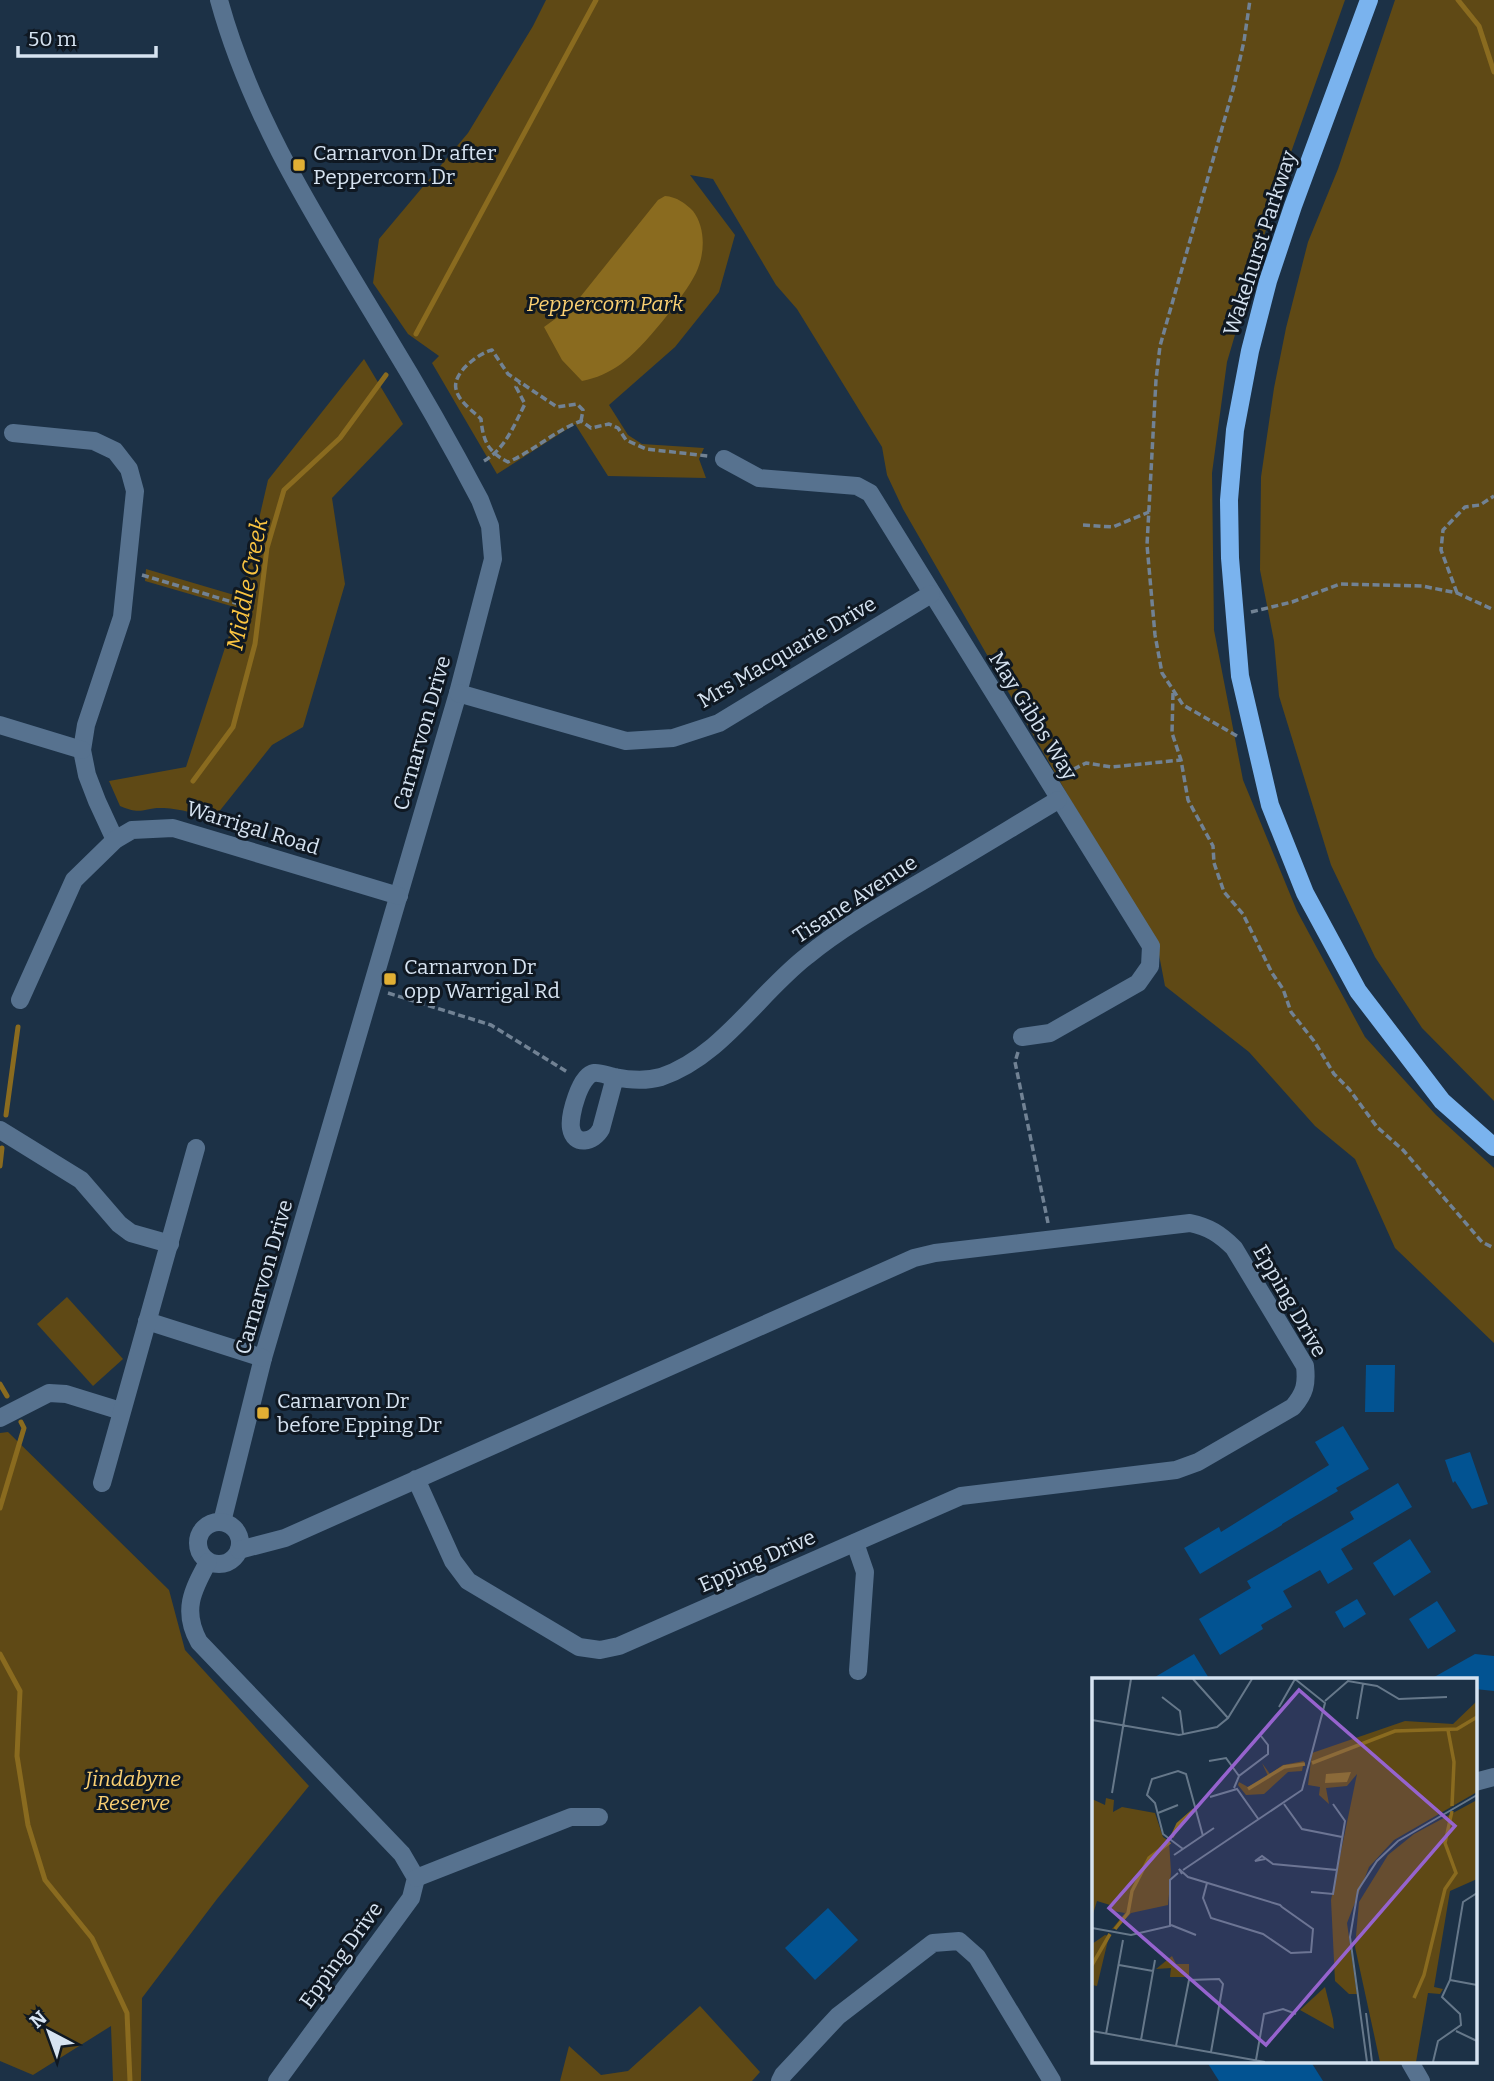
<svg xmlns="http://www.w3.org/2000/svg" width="1494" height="2081" viewBox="0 0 1494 2081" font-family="Bitter,serif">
	<rect width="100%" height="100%" fill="#1c3146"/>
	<!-- green -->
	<g fill="#5f4915">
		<polygon points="546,0 1345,0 1278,189 1227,362 1212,473 1214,630 1243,780 1297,911 1365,1037 1436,1115 1494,1168 1494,1343 1395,1248 1355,1159 1315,1126 1249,1052 1165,986 1156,939 1070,799 903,509 887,475 882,447 797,309 776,285 713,179 690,175 735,235 719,292 675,347 609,405 628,435 642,444 704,448 699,459 706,478 608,476 575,424 497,474 432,363 439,356 408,334 373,283 379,239 468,133 533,26"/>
		<polygon points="1395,0 1494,0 1494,1101 1422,1028 1375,957 1331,865 1279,696 1274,641 1260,570 1261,477 1274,388 1286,328 1308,242 1338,169"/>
		<path d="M364,359l39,65 -71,74 13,86 -42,143 -31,18 -58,73c-17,-4 -33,-9 -50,-10 -22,-1 -21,8 -44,-2l-11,-25 77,-14 52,-159 -93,-27 1,-12 95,28 27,-117z"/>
		<polygon points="67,1297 123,1359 93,1386 37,1324"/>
		<polygon points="8,1432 169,1590 185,1650 309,1786 217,1899 142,1998 141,2081 113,2081 111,2026 33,2075 0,2061 0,1433"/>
		<polygon points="700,2006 760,2072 752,2081 560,2081 569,2046 601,2075 628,2071"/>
	</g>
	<!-- water -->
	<path fill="#8a6b1f" d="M665,196c12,1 20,7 28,15 13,17 12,43 3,62 -12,24 -53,75 -75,91 -13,9 -24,14 -39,17l-20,-21 -18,-33 29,-21 85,-106z"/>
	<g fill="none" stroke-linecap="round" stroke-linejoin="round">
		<!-- stream -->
		<g stroke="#8a6b1f" stroke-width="5">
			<polyline points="1458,0 1479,26 1494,72"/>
			<polyline points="416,334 596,0"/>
			<polyline points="193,781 233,727 255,644 267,548 284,490 340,438 386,375"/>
			<polyline points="6,1115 18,1027"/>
			<polyline points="0,1166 2,1148"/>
			<polyline points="0,1384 7,1396"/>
			<polyline points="0,1508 24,1428 21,1422"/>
			<polyline points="0,1654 20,1691 17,1756 28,1825 45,1880 92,1938 127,2013 130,2081"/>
		</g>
	</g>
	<!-- building -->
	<g fill="#025392">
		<polygon points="1366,1365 1395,1365 1394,1412 1365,1412"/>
		<polygon points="1343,1426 1369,1469 1336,1488 1338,1491 1282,1524 1282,1525 1200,1574 1184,1548 1219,1527 1221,1532 1329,1465 1315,1442"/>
		<polygon points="1470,1452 1488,1504 1472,1509 1455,1481 1453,1483 1445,1460"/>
		<polygon points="1398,1483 1412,1507 1341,1549 1353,1569 1328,1584 1320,1570 1283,1591 1292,1607 1261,1625 1263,1629 1220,1655 1199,1619 1251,1588 1247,1581 1354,1519 1350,1512"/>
		<polygon points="1410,1539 1431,1572 1394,1596 1373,1563"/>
		<polygon points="1357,1599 1366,1614 1344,1628 1335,1612"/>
		<polygon points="1437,1601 1456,1631 1428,1649 1409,1619"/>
		<polygon points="1194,1654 1210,1680 1150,1680"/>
		<polygon points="1475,1654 1494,1656 1494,1691 1475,1689 1475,1680 1429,1680"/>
		<polygon points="828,1908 858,1940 815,1980 785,1948"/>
		<polygon points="1207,2062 1311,2062 1323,2081 1219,2081"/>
	</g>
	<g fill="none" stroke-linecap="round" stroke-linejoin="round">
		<!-- path -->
		<g stroke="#718294" stroke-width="3.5" stroke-dasharray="7 3.5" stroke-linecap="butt">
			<path d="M581,421l2,-11 -6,-6 -20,3 -49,-33 -16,-24c-13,3 -40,23 -36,39 2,12 17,22 25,30 2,22 7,33 27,43 26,-11 46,-31 73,-41l10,7 18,-4 9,4 8,12 20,9 62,7"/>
			<path d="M484,461c22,-13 30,-36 41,-57l-9,-17 4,-4"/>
			<polyline points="1083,525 1113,527 1149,512"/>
			<polyline points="142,575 239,604"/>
			<polyline points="1457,593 1441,550 1443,530 1465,507 1480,505 1494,496"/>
			<polyline points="1251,612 1292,602 1340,584 1422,586 1457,593 1494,610"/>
			<polyline points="1173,693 1172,733 1181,760 1188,800 1213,846 1214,863 1224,892 1243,914 1272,973 1283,989 1291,1012 1314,1041 1334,1074 1349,1089 1377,1127 1403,1150 1482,1242 1494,1248"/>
			<polyline points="1237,736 1183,705 1162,673 1155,635 1147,545 1156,380 1160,346 1234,86 1244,41 1250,0"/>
			<polyline points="1064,774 1086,763 1112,767 1181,760"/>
			<polyline points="388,993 491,1025 569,1073"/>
			<polyline points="1018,1052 1015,1062 1048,1223"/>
		</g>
		<!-- minor -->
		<g stroke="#57728f" stroke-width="18">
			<path d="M219,0c33,121 102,226 166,333 33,54 65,110 95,167l10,26 3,33 -35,134 -195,665 -41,164"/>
			<polyline points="13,433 94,441 115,451 129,469 135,491 122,617 86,725 82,750 87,775 97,801 115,840"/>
			<polyline points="724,459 759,478 857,486 870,493 1151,946 1150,966 1138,983 1050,1033 1022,1037"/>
			<polyline points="458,693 626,741 673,738 719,723 931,594"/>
			<polyline points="0,725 82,750"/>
			<polyline points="20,1000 74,880 115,840 132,830 173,828 399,896"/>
			<path d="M615,1077l-14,52c-7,13 -27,18 -30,-1 -2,-12 9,-53 23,-55 6,-1 14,3 20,4 15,3 33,4 47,0 61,-21 97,-83 146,-121 38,-31 82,-55 124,-80 43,-25 85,-51 127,-76"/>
			<polyline points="0,1130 81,1180 119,1224 131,1233 170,1244"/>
			<polyline points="147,1321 263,1358"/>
			<polyline points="0,1418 49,1393 66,1394 121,1411"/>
			<polyline points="102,1483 196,1148"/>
			<circle cx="219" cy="1543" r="21"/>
			<polyline points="855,1543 865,1572 858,1671"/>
			<path d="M239,1550l46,-12 629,-280 21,-5 255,-30c19,4 30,11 44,25l71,118c2,18 0,27 -12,41l-95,55 -22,8 -215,26 -342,150 -19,4 -21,-3 -111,-66 -15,-20 -37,-82"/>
			<path d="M208,1562c-16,29 -26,49 -9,80l203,212 14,24 -5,20 -134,183"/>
			<polyline points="1475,1782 1494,1777"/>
			<polyline points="416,1878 571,1817 599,1817"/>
			<polyline points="1410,2062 1421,2081"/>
			<polyline points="780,2081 783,2075 838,2016 933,1943 959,1941 977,1957 1052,2081"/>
		</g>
		<!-- major -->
		<polyline stroke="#7ab3ee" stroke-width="18" points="1369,0 1293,206 1268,281 1250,351 1235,430 1229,500 1230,558 1240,676 1270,805 1305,893 1358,991 1442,1101 1494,1147"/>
	</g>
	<!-- markers -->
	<g fill="#e1af34" stroke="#0f1822" stroke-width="2.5">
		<rect x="292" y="158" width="14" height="14" rx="3.5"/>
		<rect x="383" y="972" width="14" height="14" rx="3.5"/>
		<rect x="256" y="1406" width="14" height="14" rx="3.5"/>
	</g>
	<g text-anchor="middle" stroke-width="6" stroke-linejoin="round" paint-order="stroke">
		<!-- poi labels -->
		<g font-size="21" fill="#d6e3f1" stroke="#0f1822" text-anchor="start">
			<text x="313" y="160">Carnarvon Dr after<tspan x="313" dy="24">Peppercorn Dr</tspan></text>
			<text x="404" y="974">Carnarvon Dr<tspan x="404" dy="24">opp Warrigal Rd</tspan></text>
			<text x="277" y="1408">Carnarvon Dr<tspan x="277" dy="24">before Epping Dr</tspan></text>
		</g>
		<!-- street labels -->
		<g font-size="21" fill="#d6e3f1" stroke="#0f1822">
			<text transform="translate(1260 243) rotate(-72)" y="7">Wakehurst Parkway</text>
			<text transform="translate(787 652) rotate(-30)" y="7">Mrs Macquarie Drive</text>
			<text transform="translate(1033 716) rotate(58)" y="7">May Gibbs Way</text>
			<text transform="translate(422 733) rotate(-74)" y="7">Carnarvon Drive</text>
			<text transform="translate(253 828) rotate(17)" y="7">Warrigal Road</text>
			<text transform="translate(855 899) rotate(-33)" y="7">Tisane Avenue</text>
			<text transform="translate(264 1277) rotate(-74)" y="7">Carnarvon Drive</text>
			<text transform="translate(1290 1301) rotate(60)" y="7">Epping Drive</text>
			<text transform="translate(757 1561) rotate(-24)" y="7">Epping Drive</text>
			<text transform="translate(341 1955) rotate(-54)" y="7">Epping Drive</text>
		</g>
		<!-- park labels -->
		<g font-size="21" font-style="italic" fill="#fbd072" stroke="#0f1822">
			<text x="605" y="311">Peppercorn Park</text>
			<text x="133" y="1786">Jindabyne<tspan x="133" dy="24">Reserve</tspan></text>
		</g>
		<!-- water labels -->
		<g font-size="23" font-style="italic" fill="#fac441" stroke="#0f1822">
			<text transform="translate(247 584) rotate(-79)" y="8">Middle Creek</text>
		</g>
	</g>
	<!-- overview -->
	<g transform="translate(1092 1678)">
		<rect width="385" height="385" fill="#1c3146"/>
		<path d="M385,23v91l-83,48 -25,27 -22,56 10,71h-8l-14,-13 -4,-81 26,-126 -10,12 -21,2 3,16 -10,-9 1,-8 -12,-2 4,-32 93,-32 48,3zM212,83l-2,10 -14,1 -24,22 -18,1 -8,-10 1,-3 9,5 20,-11 -6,-13 8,11 13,-9zM14,120l8,2 -1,12 9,-5 33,6 8,24 6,4 2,31 -3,33 -37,8 -15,16h-4l13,-16 -12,-2 -3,-6 -13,-4 -5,16v-118l13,6zM385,122v79l-27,12 -16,96 9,2 -3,5 -12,-1 -12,69h-36l-25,-115 4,-45 29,-47 26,-21zM13,257l4,1 -12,50 -5,-1v-41zM80,278l4,8h13v13h-19l1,-9 -15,1zM233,309l8,32 1,10 -34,-19z" fill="#5f4915"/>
		<path d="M259,94l-4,10 -22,1 1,-9z" fill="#8a6b1f"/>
		<path fill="none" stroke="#8a6b1f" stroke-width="3.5" d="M356,52l6,32 -2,44M220,85l83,-32 62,-2 20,-12M156,111l36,-22 21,-3M80,159l6,-13 16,-14M23,251l13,-16 4,-22 17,-33 21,-16M0,287l18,-31M322,320l10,-23 21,-86 11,-16 -11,-30 7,-32"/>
		<path fill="none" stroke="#66788a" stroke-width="2" d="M101,1l35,39M70,19l18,14 3,23M233,23l23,-20 29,5 22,13 48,-2M187,29l16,-28M265,41l6,-35M0,42l87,15 38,-8 11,-9 24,-39M117,83l17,-3 13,18M142,110l5,-12 29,-22v-9l-7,-9M20,115l19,-114M118,119l27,-8 22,31M192,126l18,25 40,8M66,135l20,-8M91,171l-20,-15 -8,-31 -8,-8 5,-16 26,-8 8,3 17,62M82,177l40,-27M173,181l-10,2 7,-5 11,8 64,6M91,192l119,-80 23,-87 -30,-24M90,196l-3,-5 9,8 92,28 2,2 31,22 -2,23 -20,1 -28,-19 -52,-16 -8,-20 4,-15M219,214l22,2 12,-73 -12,-17M79,247l25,10M0,250l39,7 39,-9v-46l8,-7M27,287l34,6M358,302l27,5M274,335l6,49M0,353l173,31M364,353l21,10M14,356l17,-94M49,362l14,-80M84,368l13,-66 30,-1 4,5 -12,68M164,382l8,-46 19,-5 13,5M275,384l-17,-125 8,-47 19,-29 21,-20 79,-46M341,384l5,-21 23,-16 -1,-11 -18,-17 8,-17 13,-78 14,-9"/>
		<path fill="#9663ce" fill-opacity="0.15" stroke="#9663ce" stroke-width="3.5" d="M207,12l156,136 -189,219 -157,-137z"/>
		<rect width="385" height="385" fill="none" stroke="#d6e3f1" stroke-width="3.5"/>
	</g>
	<!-- north arrow -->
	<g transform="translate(49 2032) rotate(319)" stroke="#0f1822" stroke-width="5" paint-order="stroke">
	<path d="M0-5L12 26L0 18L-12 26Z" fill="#d6e3f1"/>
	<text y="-10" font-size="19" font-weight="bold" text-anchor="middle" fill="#d6e3f1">N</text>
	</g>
	<!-- scale -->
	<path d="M18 46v10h138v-10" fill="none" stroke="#d6e3f1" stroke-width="3.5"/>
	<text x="28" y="46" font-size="21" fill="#d6e3f1" stroke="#0f1822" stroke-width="5" paint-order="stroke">50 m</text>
</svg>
